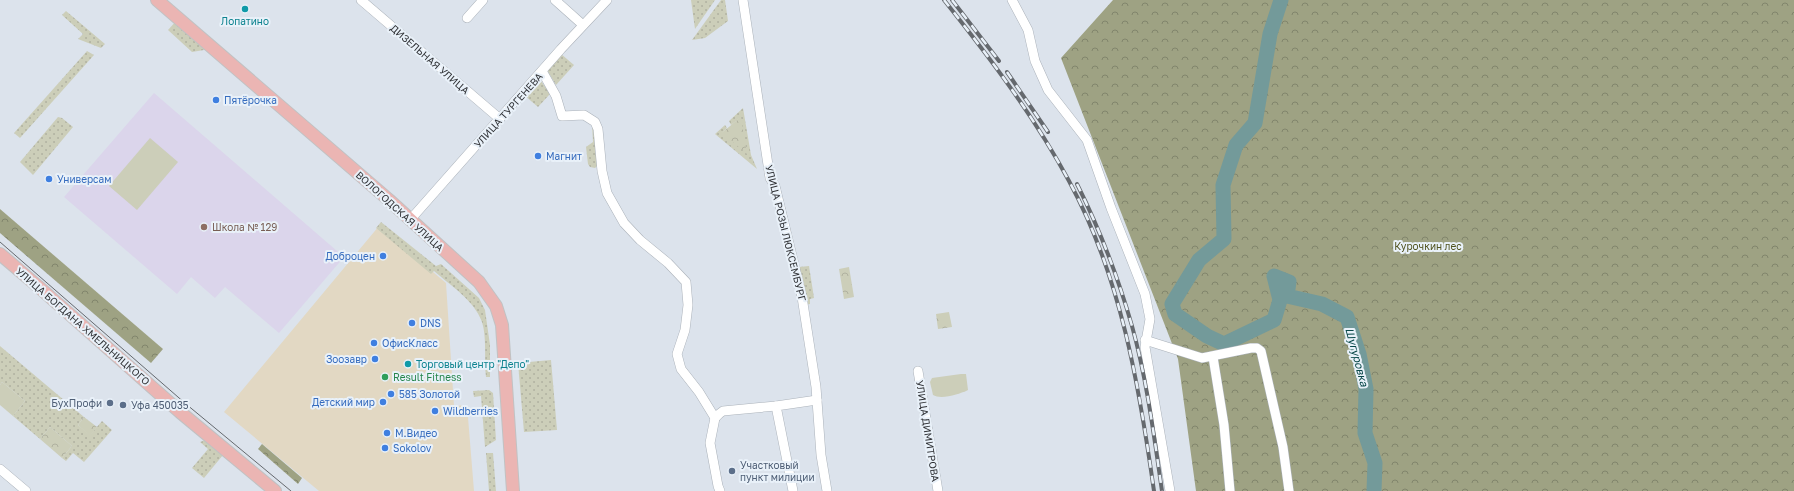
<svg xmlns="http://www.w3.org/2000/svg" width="1794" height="491" viewBox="0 0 1794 491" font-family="'Golos Text',sans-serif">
	<defs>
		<pattern id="grass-dots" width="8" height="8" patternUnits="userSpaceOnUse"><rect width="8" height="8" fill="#ccceb9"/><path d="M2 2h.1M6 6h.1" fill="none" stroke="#b0b1a0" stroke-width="1.8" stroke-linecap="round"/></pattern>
		<pattern id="forest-crowns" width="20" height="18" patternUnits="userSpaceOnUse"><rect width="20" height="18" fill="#9ea283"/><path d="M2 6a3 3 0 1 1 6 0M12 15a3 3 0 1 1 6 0" fill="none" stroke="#81856c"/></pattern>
		<pattern id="park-crowns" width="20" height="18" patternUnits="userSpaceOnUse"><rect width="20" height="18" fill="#ccceb9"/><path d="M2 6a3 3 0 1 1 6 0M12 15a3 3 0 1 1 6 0" fill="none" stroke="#b0b1a0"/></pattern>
	</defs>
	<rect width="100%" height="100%" fill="#dce3ec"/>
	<!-- commercial -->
	<polygon fill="#e2d8c3" points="379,226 446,283 454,406 467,405 474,491 319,491 224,412"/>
	<!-- education -->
	<polygon fill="#dbd5eb" points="154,93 344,257 279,333 225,287 215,298 191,277 177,294 64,197"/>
	<!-- grass -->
	<g fill="url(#grass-dots)">
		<polygon points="691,0 715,0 695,29"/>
		<polygon points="721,0 725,0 728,21 705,38 692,40"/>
		<polygon points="66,11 105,44 101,48 78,39 83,34 62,15"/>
		<polygon points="177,20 210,49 192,52 168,30"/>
		<polygon points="87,51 94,55 20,138 14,133"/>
		<polygon points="561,54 574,65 556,85 547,70"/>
		<polygon points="539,78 550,94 538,107 524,95"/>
		<polygon points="743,108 751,155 757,169 715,134 725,125 727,128 722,133 741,117 731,125 729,121"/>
		<polygon points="58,117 62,118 73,127 33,175 20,162"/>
		<polygon points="592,124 594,124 598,165 595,168 590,167 588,164 586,147 593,142"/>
		<path d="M381,222l55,44 5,-2 38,34 6,12 5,35v32h-4c-2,-16 1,-40 -4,-55 -8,-22 -31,-36 -48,-51l-3,3 -55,-46z"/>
		<polygon points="809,266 814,298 810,299 810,304 805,305 799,267"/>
		<polygon points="0,346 84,417 78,425 90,435 102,421 112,430 84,462 73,453 66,461 62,458 72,446 50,427 40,439 13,416 25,401 2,382 0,385"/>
		<polygon points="551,360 557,430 524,432 518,363"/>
		<polygon points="489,390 493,393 496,440 485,447 481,396 474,397 473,391"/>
		<polygon points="208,439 223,455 204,478 192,468 208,449 200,442"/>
		<polygon points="486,453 493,453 496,491 489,491"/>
	</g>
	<!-- forest -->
	<g fill="url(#forest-crowns)">
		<polygon points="1113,0 1794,0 1794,491 1196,491 1178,359 1061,58"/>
		<polygon points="0,209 163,349 151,363 0,233"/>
		<polygon points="262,444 302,478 298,484 258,449"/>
	</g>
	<!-- park -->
	<g fill="url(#park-crowns)">
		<polygon points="741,117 747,154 722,133"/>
		<polygon points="849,267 854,297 844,299 839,269"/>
		<polygon points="949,312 952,327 938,329 936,314"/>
		<polygon points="84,417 97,427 90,436 78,425"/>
		<polygon points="50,427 72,446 62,458 40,439"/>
	</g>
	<!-- pitch -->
	<g fill="#ccceb9">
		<polygon points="150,138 178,162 137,210 109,186"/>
		<path d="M961,374h5l2,16c-8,4 -27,10 -35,5l-3,-13 2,-4z"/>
		<polygon points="2,382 25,401 13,416 0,405 0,385"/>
	</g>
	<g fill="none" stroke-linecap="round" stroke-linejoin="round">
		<!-- river -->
		<polyline stroke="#739a9a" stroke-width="15" points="1281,0 1270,34 1255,123 1236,145 1223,185 1224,239 1199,260 1172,304 1175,314 1207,336 1224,344 1274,320 1280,300 1274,276 1289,282 1287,296 1322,304 1347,317 1359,354 1366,389 1365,433 1375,463 1374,491"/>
		<!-- minor casing -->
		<g stroke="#abb2ba" stroke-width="10">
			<g id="minor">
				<polyline points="361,0 500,119"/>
				<polyline points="555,0 583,25"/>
				<polyline points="743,0 770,178 775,186 802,297 816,387 821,455 827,491"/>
				<polyline points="1012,0 1028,30 1035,61 1048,90 1087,140 1111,208 1145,294 1150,319 1145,347 1170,491"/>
				<polyline points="467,18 483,0"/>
				<polyline points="542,71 556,96 562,116 584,115 595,122 598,129 602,171 607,193 624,223 640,240 668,263 686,282 688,305 685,330 677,354 681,369 699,392 715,418"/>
				<polyline points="410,220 561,49 607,0"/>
				<polyline points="1145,340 1202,358 1251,348 1257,348 1261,351 1283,447 1289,491"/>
				<polyline points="1213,357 1224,425 1230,491"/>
				<polyline points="918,371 938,491"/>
				<polyline points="0,469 26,491"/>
				<polyline points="720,491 718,486 710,443 715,418 719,414 723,411 776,406"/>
				<polyline points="793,491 776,406 817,400"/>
			</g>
		</g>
		<!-- major casing -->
		<g stroke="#c1c2c3" stroke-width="14">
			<g id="major">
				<polyline points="157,0 389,200 479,282 496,306 502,325 513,491"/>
				<polyline points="0,254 40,288 180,412 275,491"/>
			</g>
		</g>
		<!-- minor -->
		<use href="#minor" stroke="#fff" stroke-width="9"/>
		<!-- major -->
		<use href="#major" stroke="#ebb5b3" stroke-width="12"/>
		<!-- tram -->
		<polyline stroke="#65696e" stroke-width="1" points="0,242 186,404 291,491"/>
		<!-- rail casing -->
		<g stroke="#65696e" stroke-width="4">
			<g id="rail">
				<path d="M944,0c46,58 90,116 125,181 52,96 70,204 85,310"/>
				<polyline points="952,0 999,61"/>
				<polyline points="1007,72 1048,132"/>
				<path d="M1077,184c23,46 41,93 55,142 15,54 22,110 30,165"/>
			</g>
		</g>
		<!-- rail -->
		<use href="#rail" stroke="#e9f1f9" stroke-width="2.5" stroke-dasharray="8" stroke-linecap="butt"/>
	</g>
	<!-- markers -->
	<g fill="#0f9aa8" stroke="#e9f1f9" stroke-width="1.5">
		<circle cx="245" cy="9" r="4"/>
		<circle cx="408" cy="364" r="4"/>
	</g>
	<g fill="#3f7fe0" stroke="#e9f1f9" stroke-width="1.5">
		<circle cx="216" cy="100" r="4"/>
		<circle cx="538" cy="156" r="4"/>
		<circle cx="49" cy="179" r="4"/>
		<circle cx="383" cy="256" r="4"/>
		<circle cx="412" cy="323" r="4"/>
		<circle cx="374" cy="343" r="4"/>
		<circle cx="375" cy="359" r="4"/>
		<circle cx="391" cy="394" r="4"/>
		<circle cx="383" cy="402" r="4"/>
		<circle cx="435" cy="411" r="4"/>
		<circle cx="387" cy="433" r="4"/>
		<circle cx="385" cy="448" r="4"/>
	</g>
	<circle fill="#8d6e63" stroke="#e9f1f9" stroke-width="1.5" cx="204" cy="227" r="4"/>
	<circle fill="#2e9e5b" stroke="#e9f1f9" stroke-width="1.5" cx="385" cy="377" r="4"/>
	<g fill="#5c6f8a" stroke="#e9f1f9" stroke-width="1.5">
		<circle cx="110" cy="403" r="4"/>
		<circle cx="123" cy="405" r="4"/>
		<circle cx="732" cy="471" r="4"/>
	</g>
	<g text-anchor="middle" stroke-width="4" stroke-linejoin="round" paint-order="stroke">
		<!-- culture labels -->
		<g font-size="10" fill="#0d838f" stroke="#e9f1f9">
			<text x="245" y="25">Лопатино</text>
			<text x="416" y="368" text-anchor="start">Торговый центр "Депо"</text>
		</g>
		<!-- street labels -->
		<g font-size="10" fill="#303236" stroke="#e9f1f9">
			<text transform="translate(430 59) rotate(41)" y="4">ДИЗЕЛЬНАЯ УЛИЦА</text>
			<text transform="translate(508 110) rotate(-48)" y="4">УЛИЦА ТУРГЕНЕВА</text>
			<text transform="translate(400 211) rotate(42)" y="4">ВОЛОГОДСКАЯ УЛИЦА</text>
			<text transform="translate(786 233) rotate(76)" y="4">УЛИЦА РОЗЫ ЛЮКСЕМБУРГ</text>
			<text transform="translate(83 326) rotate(41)" y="4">УЛИЦА БОГДАНА ХМЕЛЬНИЦКОГО</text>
			<text transform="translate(928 431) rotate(81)" y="4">УЛИЦА ДИМИТРОВА</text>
		</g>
		<!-- shop labels -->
		<g font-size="10" fill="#366cbe" stroke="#e9f1f9" text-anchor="start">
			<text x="224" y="104">Пятёрочка</text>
			<text x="546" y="160">Магнит</text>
			<text x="57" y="183">Универсам</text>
			<text x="375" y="260" text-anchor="end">Доброцен</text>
			<text x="420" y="327">DNS</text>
			<text x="382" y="347">ОфисКласс</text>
			<text x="367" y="363" text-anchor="end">Зоозавр</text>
			<text x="399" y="398">585 Золотой</text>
			<text x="375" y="406" text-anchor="end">Детский мир</text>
			<text x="443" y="415">Wildberries</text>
			<text x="395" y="437">М.Видео</text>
			<text x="393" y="452">Sokolov</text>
		</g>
		<!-- education labels -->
		<g font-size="10" fill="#785e54" stroke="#e9f1f9" text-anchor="start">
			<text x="212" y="231">Школа № 129</text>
		</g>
		<!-- park labels -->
		<g font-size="10" fill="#515420" stroke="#e9f1f9">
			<text x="1428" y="250">Курочкин лес</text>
		</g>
		<!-- leisure labels -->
		<g font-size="10" fill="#27864d" stroke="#e9f1f9" text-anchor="start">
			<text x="393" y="381">Result Fitness</text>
		</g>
		<!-- service labels -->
		<g font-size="10" fill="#4e5e75" stroke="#e9f1f9" text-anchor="start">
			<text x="102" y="407" text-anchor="end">БухПрофи</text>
			<text x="131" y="409">Уфа 450035</text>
			<text x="740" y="469">Участковый<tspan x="740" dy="12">пункт милиции</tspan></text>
		</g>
		<!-- water labels -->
		<g font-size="11" font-style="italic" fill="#094849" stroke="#e9f1f9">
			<text transform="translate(1357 357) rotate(75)" y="4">Шугуровка</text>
		</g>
	</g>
</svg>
